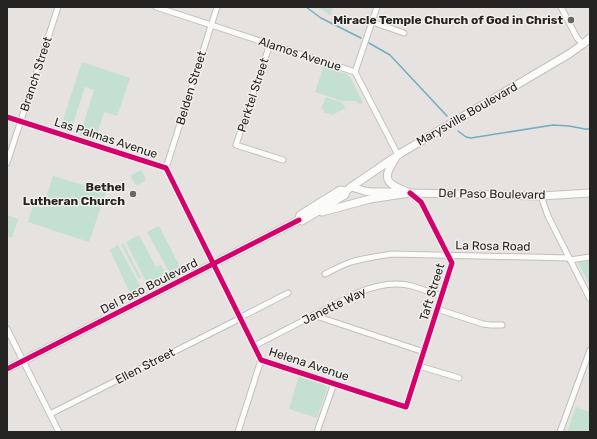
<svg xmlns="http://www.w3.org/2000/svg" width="597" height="439" viewBox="0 0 597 439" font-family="Rubik,sans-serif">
	<rect width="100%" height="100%" fill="#e5e2e0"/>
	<!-- green -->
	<g fill="#c3e0d1">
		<polygon points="317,7 333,7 330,16 326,12"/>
		<polygon points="82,62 130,78 117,116 104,112 95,141 80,135 94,90 85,87 70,133 60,129"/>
		<polygon points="320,67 320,66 347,74 351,79 363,103 360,104 356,101 342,101 315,92 323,68"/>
		<polygon points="326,97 341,102 346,108 332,115 323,112 324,110 321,109"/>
		<polygon points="141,170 145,178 145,181 138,185 135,184 131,177 132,175"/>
		<polygon points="53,176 106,192 89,242 28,222 33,205 43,208"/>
		<polygon points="7,215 18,219 12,238 7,236"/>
		<polygon points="159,226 180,267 170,273 147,232"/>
		<polygon points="139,235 156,267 161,265 166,275 149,284 147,283 126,242"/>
		<polygon points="123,243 141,278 139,279 121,244"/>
		<polygon points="118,245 140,286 139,288 130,293 110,250"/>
		<polygon points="590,260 590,285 578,262 579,261"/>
		<polygon points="299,376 321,382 327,388 317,418 289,409"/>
		<polygon points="576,407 590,412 590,432 567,432"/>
	</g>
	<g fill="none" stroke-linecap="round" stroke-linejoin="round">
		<!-- stream -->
		<g stroke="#74acc0" stroke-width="1.5">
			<polyline points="306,7 321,18 361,38"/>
			<polyline points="369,43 390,55 447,116"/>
			<polyline points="458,131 466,137 471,138 553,125 569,126 585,129 590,129"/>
		</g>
		<!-- minor casing -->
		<g stroke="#c2c0bf" stroke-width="7">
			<g id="minor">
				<polyline points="156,7 355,72 398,155"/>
				<polyline points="561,7 577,38 583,44"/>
				<polyline points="372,22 404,33"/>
				<polyline points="270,44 236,145 283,160"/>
				<polyline points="355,72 377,7"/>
				<polyline points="7,117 166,168 261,360 406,407 452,263 421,202 410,193"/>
				<polyline points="7,163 58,7"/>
				<polyline points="166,168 217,7"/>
				<polyline points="541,196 548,216 590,299"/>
				<polyline points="570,260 590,257"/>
				<path d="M325,274c8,-4 17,-9 26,-12 13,-4 28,-6 41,-8l177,4"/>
				<polyline points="437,309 483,324 491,325 502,325"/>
				<polyline points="313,315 424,352"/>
				<polyline points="7,329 59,432"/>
				<path d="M254,346l103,-53c17,-7 37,-12 55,-7 10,3 20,7 30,10"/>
				<polyline points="419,366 459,378"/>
				<polyline points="50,414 235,321 243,316 288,293"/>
				<polyline points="238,432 261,360"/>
				<polyline points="317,432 334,383"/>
				<polyline points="560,432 590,350"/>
			</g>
		</g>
		<!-- secondary casing -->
		<g stroke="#c2c0bf" stroke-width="9">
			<g id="secondary">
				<path d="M395,159c-15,22 -7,25 15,34"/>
				<polyline points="351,187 365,191 371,192 396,192"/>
				<polyline points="322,212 370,199 410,193 541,196 590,193"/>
				<polyline points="299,220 300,215 340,190 346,191"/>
				<polyline points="7,369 213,264 299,220 302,221 345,195 346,191 351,187 401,153 569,54 583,44 590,38"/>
			</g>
		</g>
		<!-- minor -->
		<use href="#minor" stroke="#fbfbfa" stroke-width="5"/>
		<!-- secondary -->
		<use href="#secondary" stroke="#fbfbfa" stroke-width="7"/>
		<!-- cycleway casing -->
		<g stroke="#f3f0ec" stroke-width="8">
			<g id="cycleway">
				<polyline points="7,117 166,168 261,360 406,407 452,263 421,202 410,193"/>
				<polyline points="7,369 213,264 299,220"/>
			</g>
		</g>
		<!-- cycleway -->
		<use href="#cycleway" stroke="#d6006c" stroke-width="5"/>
	</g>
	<!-- markers -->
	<g fill="#696665" stroke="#f3f0ec" stroke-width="1.5">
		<circle cx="571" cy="20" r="4"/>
		<circle cx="133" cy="194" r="4"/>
	</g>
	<g text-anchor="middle" stroke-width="3" stroke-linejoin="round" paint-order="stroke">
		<!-- poi labels -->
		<g font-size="12" font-weight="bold" fill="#262423" stroke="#f3f0ec" text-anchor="end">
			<text x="563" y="24">Miracle Temple Church of God in Christ</text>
			<text x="125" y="191">Bethel<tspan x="125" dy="14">Lutheran Church</tspan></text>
		</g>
		<!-- street labels -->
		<g font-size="12" fill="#262423" stroke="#f3f0ec">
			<text transform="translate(300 54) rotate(18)" y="4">Alamos Avenue</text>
			<text transform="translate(36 74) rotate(-72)" y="4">Branch Street</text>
			<text transform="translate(191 88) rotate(-73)" y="4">Belden Street</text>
			<text transform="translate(253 95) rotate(-72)" y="4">Perktel Street</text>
			<text transform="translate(467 114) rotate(-30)" y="4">Marysville Boulevard</text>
			<text transform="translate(106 138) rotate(18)" y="4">Las Palmas Avenue</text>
			<text transform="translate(492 194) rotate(1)" y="4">Del Paso Boulevard</text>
			<text transform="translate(493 246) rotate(1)" y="4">La Rosa Road</text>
			<text transform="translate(149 286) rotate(-27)" y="4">Del Paso Boulevard</text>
			<text transform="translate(432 292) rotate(-73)" y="4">Taft Street</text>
			<text transform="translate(334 306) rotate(-26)" y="4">Janette Way</text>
			<text transform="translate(309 364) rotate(18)" y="4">Helena Avenue</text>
			<text transform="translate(145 366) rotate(-27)" y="4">Ellen Street</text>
		</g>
	</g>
	<!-- border -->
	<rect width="597" height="439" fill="none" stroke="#262423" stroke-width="16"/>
</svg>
